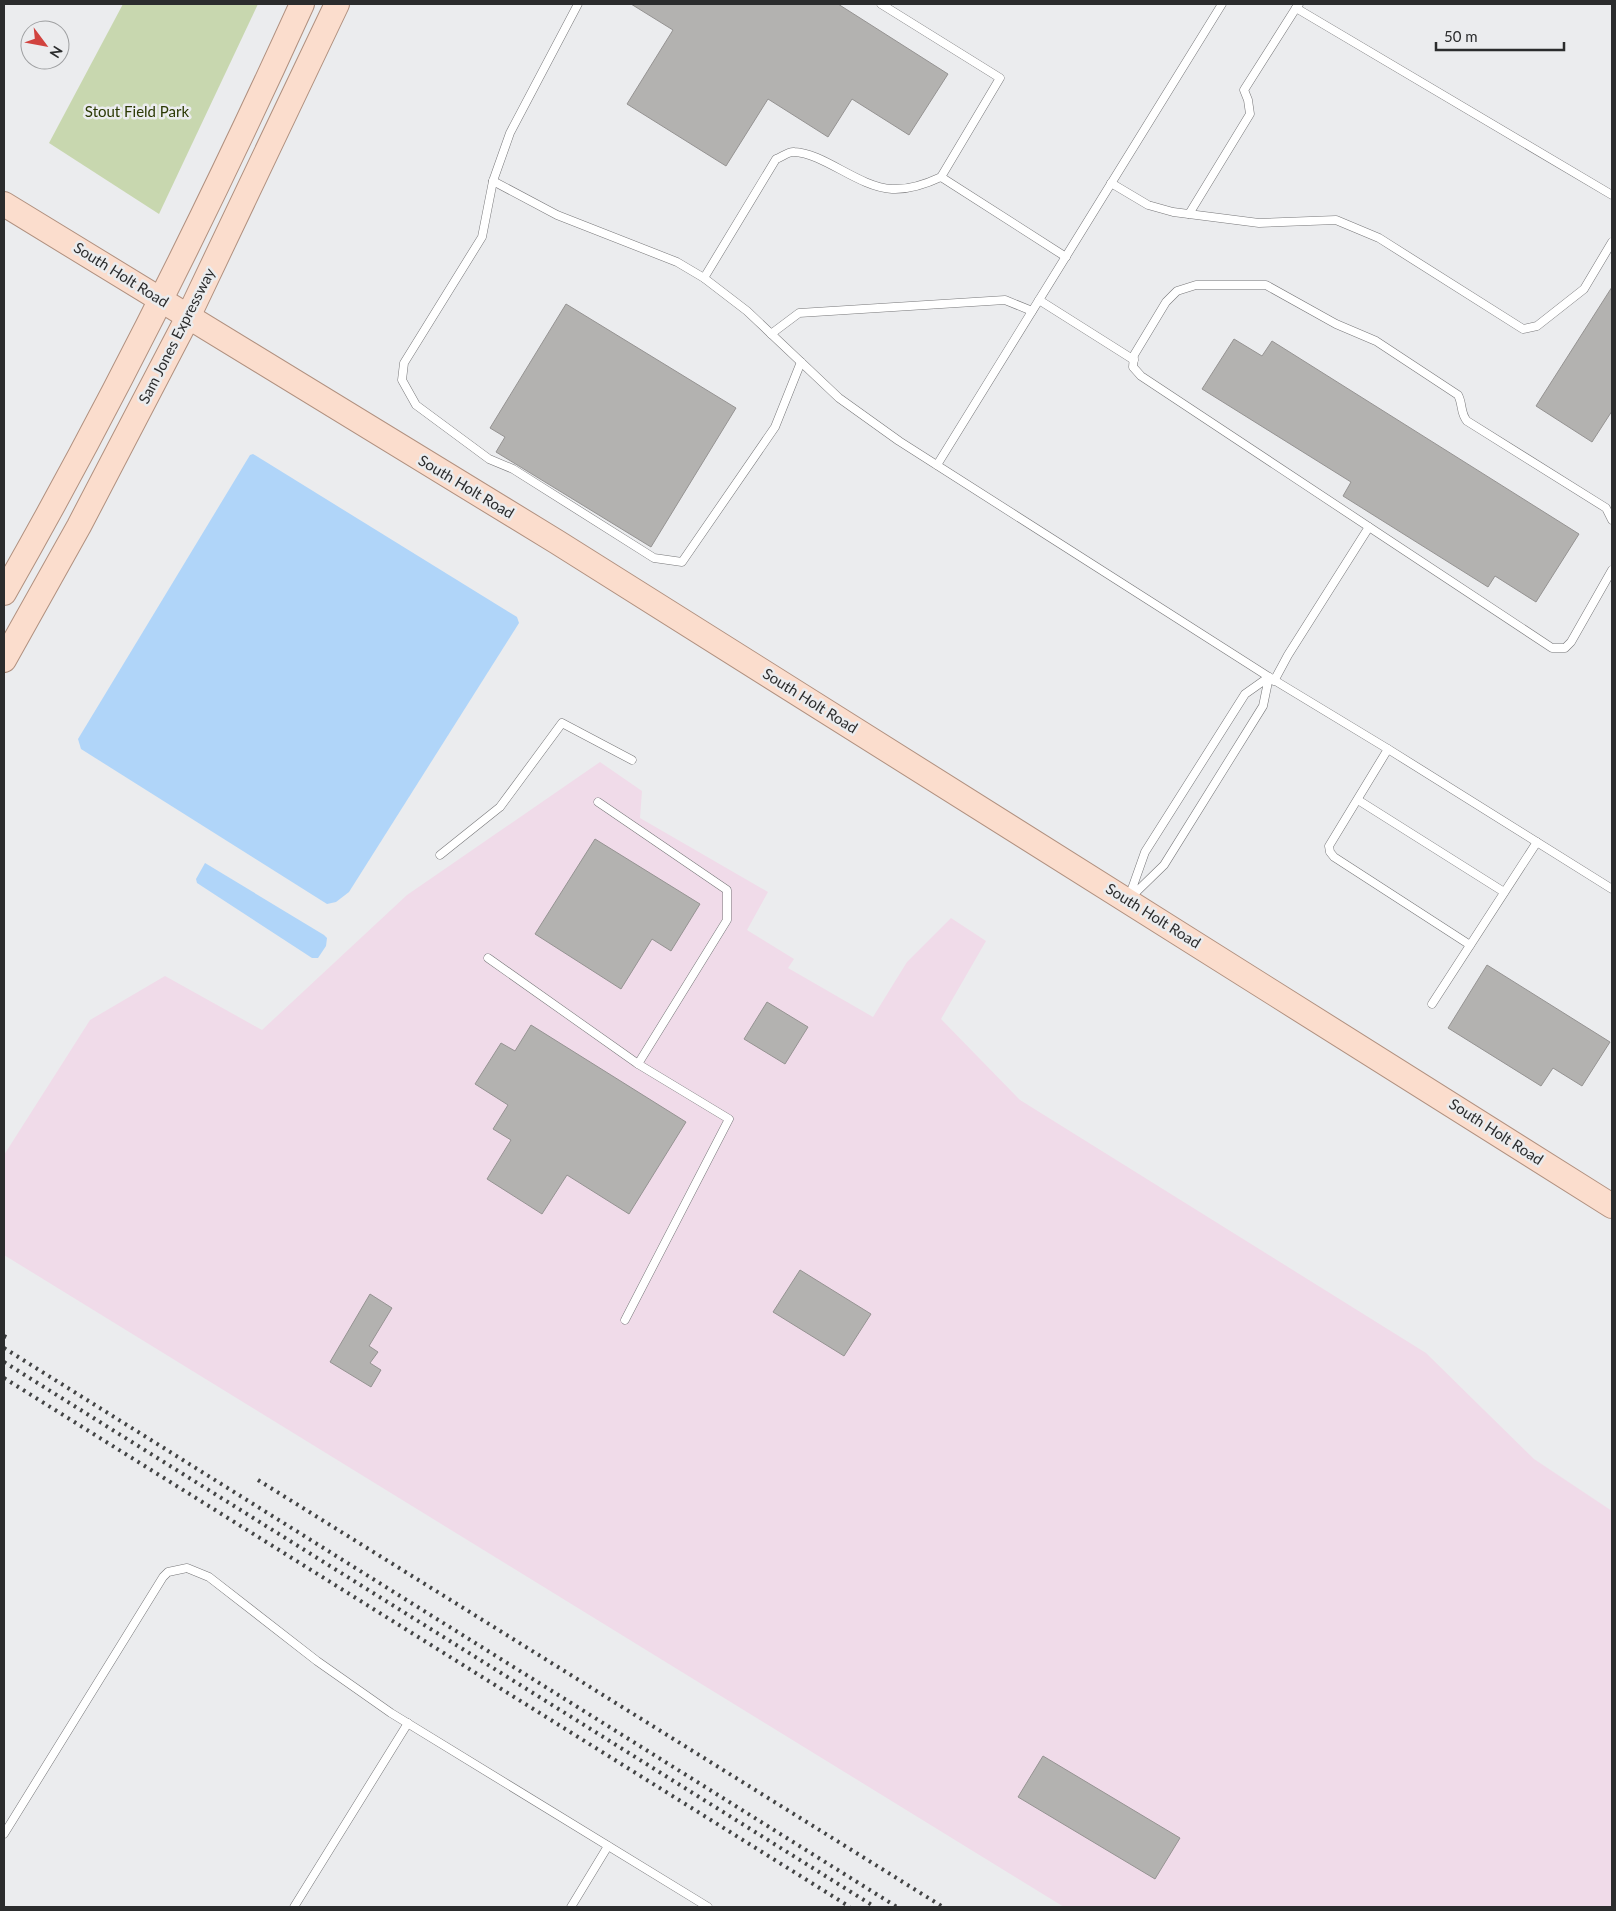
<svg xmlns="http://www.w3.org/2000/svg" width="1616" height="1911" viewBox="0 0 1616 1911" font-family="Lato,sans-serif">
	<rect width="100%" height="100%" fill="#ebecee"/>
	<!-- industrial -->
	<polygon fill="#f0dbe9" points="600,762 642,791 640,818 768,892 747,930 794,959 788,968 873,1017 907,962 951,918 986,941 941,1019 1020,1100 1426,1353 1534,1459 1612,1511 1612,1907 1064,1907 4,1255 4,1155 90,1020 165,976 262,1030 407,895"/>
	<!-- green -->
	<polygon fill="#c8d7af" points="123,4 258,4 159,214 49,143"/>
	<!-- water -->
	<g fill="#b0d5f9">
		<polygon points="253,454 517,617 519,623 349,892 336,902 327,904 81,749 78,739 250,455"/>
		<polygon points="205,863 324,935 327,938 326,946 318,958 312,958 197,883 196,879"/>
	</g>
	<!-- building -->
	<g fill="#b3b2b0" stroke="#959392">
		<polygon points="631,4 838,4 948,74 909,135 852,99 828,137 768,99 726,166 627,104 673,30"/>
		<polygon points="1612,287 1612,411 1592,442 1536,406"/>
		<polygon points="566,304 736,408 651,547 496,452 505,437 490,428"/>
		<polygon points="1234,339 1262,356 1272,341 1579,534 1536,602 1495,576 1488,587 1343,496 1351,482 1202,389"/>
		<polygon points="595,839 700,904 671,951 652,939 621,989 535,934"/>
		<polygon points="1487,965 1610,1042 1582,1086 1553,1068 1541,1086 1448,1028"/>
		<polygon points="767,1002 808,1027 785,1064 744,1039"/>
		<polygon points="531,1025 686,1122 629,1214 567,1175 542,1214 487,1179 511,1140 493,1129 508,1105 475,1084 501,1043 515,1051"/>
		<polygon points="800,1270 871,1314 844,1356 773,1312"/>
		<polygon points="370,1294 392,1308 369,1346 378,1352 370,1363 381,1370 371,1387 330,1362"/>
		<polygon points="1043,1756 1180,1838 1155,1879 1018,1797"/>
	</g>
	<g fill="none" stroke-linecap="round" stroke-linejoin="round">
		<!-- service casing -->
		<g stroke="#777779" stroke-width="9">
			<g id="service">
				<polyline points="578,4 510,133 493,181 557,215 677,262 704,278 747,311 839,398 899,441 1269,677 1388,749 1612,889"/>
				<polyline points="881,4 1000,78 941,177 1066,257"/>
				<polyline points="1299,4 1296,8 1612,195"/>
				<polyline points="493,181 482,237 404,363 402,380 416,405 489,459 513,469 654,558 682,562 775,427 801,362"/>
				<polyline points="1111,183 1148,205 1173,212 1259,223 1336,220 1379,238 1523,329 1537,326 1584,289 1612,242"/>
				<polyline points="1189,214 1250,114 1248,100 1244,90 1296,8"/>
				<path d="M704,278l72,-119c6,-2 13,-8 18,-7 30,1 64,35 98,37 17,1 34,-5 49,-12"/>
				<polyline points="1039,300 1134,360"/>
				<polyline points="771,334 799,313 1005,300 1032,311"/>
				<polyline points="937,465 1222,4"/>
				<polyline points="1369,527 1552,648 1565,648 1571,642 1612,570"/>
				<polygon points="1269,677 1263,706 1164,865 1128,900 1145,852 1245,694"/>
				<path d="M1274,681l14,-26 81,-128 -228,-151 -8,-9 1,-12 32,-53 11,-11 19,-6h70l70,39 40,17 82,54c5,9 2,18 9,26l139,87 6,12"/>
				<polyline points="1388,749 1329,846 1330,852 1334,857 1470,945"/>
				<polyline points="1358,800 1504,892"/>
				<polyline points="598,802 727,890 727,920 638,1064 729,1119 625,1320"/>
				<polyline points="440,855 500,807 562,723 632,760"/>
				<polyline points="488,958 638,1064"/>
				<polyline points="1432,1004 1537,842"/>
				<polyline points="4,1834 163,1577 168,1572 187,1568 209,1577 317,1661 391,1713 708,1907"/>
				<polyline points="294,1907 408,1723"/>
				<polyline points="571,1907 608,1846"/>
			</g>
		</g>
		<!-- primary casing -->
		<g stroke="#b0907f" stroke-width="26">
			<g id="primary">
				<polyline points="4,204 557,542 1612,1206"/>
				<path d="M4,593c109,-191 207,-389 298,-589"/>
				<polyline points="4,660 79,526 188,317 337,4"/>
			</g>
		</g>
		<!-- service -->
		<use href="#service" stroke="#fff" stroke-width="8"/>
		<!-- primary -->
		<use href="#primary" stroke="#fbddcd" stroke-width="24"/>
		<!-- rail -->
		<g stroke="#434445" stroke-width="4" stroke-dasharray="2.5 5" stroke-linecap="butt">
			<polyline points="4,1336 10,1339"/>
			<polyline points="4,1348 897,1907"/>
			<polyline points="4,1362 875,1907"/>
			<polyline points="4,1378 850,1907"/>
			<polyline points="258,1480 943,1907"/>
		</g>
	</g>
	<g text-anchor="middle" stroke-width="5" stroke-linejoin="round" paint-order="stroke">
		<!-- park labels -->
		<g font-size="15" fill="#2b3904" stroke="#ebecee">
			<text x="137" y="117">Stout Field Park</text>
		</g>
		<!-- street labels -->
		<g font-size="15" fill="#2b2c2d" stroke="#ebecee">
			<text transform="translate(121 275) rotate(32)" y="5">South Holt Road</text>
			<text transform="translate(177 336) rotate(-63)" y="5">Sam Jones Expressway</text>
			<text transform="translate(466 487) rotate(31)" y="5">South Holt Road</text>
			<text transform="translate(810 701) rotate(32)" y="5">South Holt Road</text>
			<text transform="translate(1153 916) rotate(32)" y="5">South Holt Road</text>
			<text transform="translate(1496 1132) rotate(33)" y="5">South Holt Road</text>
		</g>
	</g>
	<!-- border -->
	<rect width="1616" height="1911" fill="none" stroke="#2b2c2d" stroke-width="10"/>
	<!-- north arrow -->
	<g transform="translate(45 45) rotate(122)"><circle r="24" fill="#ebecee" stroke="#9e9fa1"/>
	<path d="M0-4L9 19L0 12L-9 19Z" fill="#d1433f"/>
	<text y="-8" font-size="14" font-weight="bold" text-anchor="middle" fill="#2b2c2d">N</text>
	</g>
	<!-- scale -->
	<path d="M1436 42v8h128v-8" fill="none" stroke="#2b2c2d" stroke-width="2.5"/>
	<text x="1444" y="42" font-size="15" fill="#2b2c2d" stroke="#ebecee" stroke-width="4" paint-order="stroke">50 m</text>
</svg>
